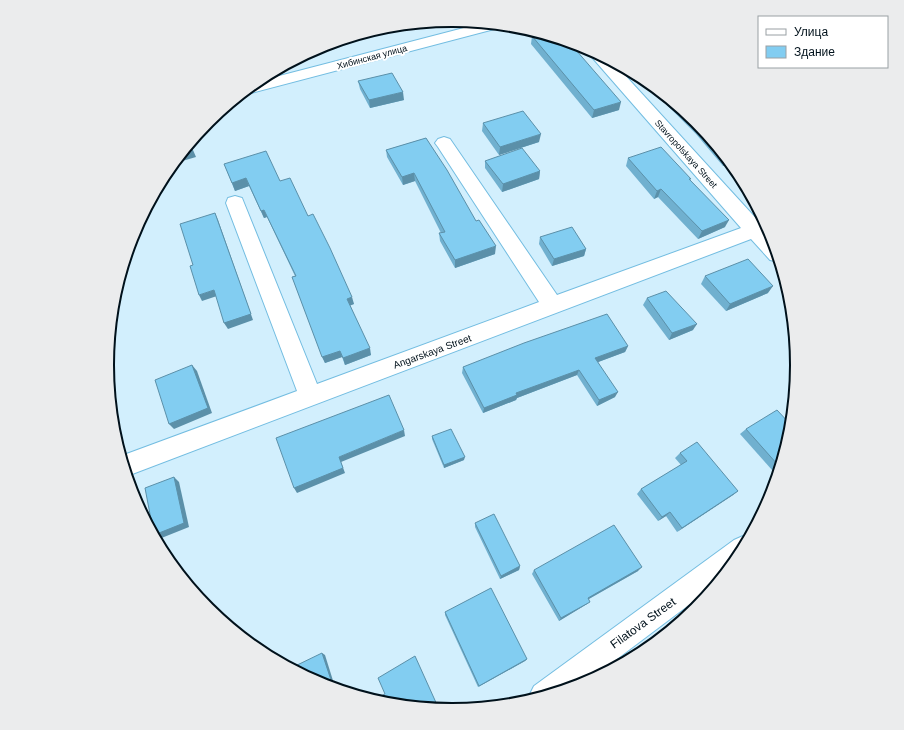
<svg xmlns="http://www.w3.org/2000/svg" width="904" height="730" viewBox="0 0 904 730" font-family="Helvetica,sans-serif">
	<rect width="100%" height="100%" fill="#d2effd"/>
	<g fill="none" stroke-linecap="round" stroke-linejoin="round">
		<!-- minor casing -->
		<g stroke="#73bde1" stroke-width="2">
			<g id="minor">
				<polygon points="589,49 612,61 762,225 772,236 779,262 770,260 751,239 127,476 121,456 297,391 226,203 228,198 235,196 242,198 244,203 317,384 539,302 438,147 435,143 438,139 444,137 450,139 557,295 741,228 590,55 587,52"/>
				<polygon points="743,536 749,538 739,557 714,586 585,683 531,700 529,696 534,686 734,540"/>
			</g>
		</g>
		<!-- tertiary casing -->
		<g stroke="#73bde1" stroke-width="2">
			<polygon id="tertiary" points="483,23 504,25 502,27 247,94 242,93 256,82"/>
		</g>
		<!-- minor -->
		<use href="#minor" fill="#fff" fill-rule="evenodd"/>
		<!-- tertiary -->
		<use href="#tertiary" fill="#fff" fill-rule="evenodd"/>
	</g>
	<!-- wall -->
	<g fill="#70b0cf">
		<polygon points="532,36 619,110 592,118 531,44"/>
		<polygon points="637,75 644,78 696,121 739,174 747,188 725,166 723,166 696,134"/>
		<polygon points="358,81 404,100 370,108 360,89"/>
		<polygon points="483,123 539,142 499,155 482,131"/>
		<polygon points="426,138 495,254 455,268 440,241 439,233 441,233 415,181 403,185 387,157 386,150"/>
		<polygon points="628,158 691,181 725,227 698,239 658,197 654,199 626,166"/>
		<polygon points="485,161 540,171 539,179 502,192 485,168"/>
		<polygon points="224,164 280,181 308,216 354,304 350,305 371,355 345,365 342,357 325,363 292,277 295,276 267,217 264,218 249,186 235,191"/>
		<polygon points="540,237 586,249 584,256 552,266 539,244"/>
		<polygon points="705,276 768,293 726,311 701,284"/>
		<polygon points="647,298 693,330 669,340 643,305"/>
		<polygon points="628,346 625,352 598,362 615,397 597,406 577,375 517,398 516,400 483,413 462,373 463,367"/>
		<polygon points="746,429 781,465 772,470 740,434"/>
		<polygon points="432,436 464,460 444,468 432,439"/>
		<polygon points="680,453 738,491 733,495 677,532 666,516 658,521 637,494 641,489 681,465 675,458"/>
		<polygon points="475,523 520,566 519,570 500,579 475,527"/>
		<polygon points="534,570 638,571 589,599 587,604 559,621 532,574"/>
		<polygon points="445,612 527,659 525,661 478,687 445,615"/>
	</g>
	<!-- shaded-wall -->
	<g fill="#5b90a9">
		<polygon points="343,39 343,41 317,48 320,46"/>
		<polygon points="403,92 404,100 370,108 369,100"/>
		<polygon points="621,102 619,110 592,118 594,110"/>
		<polygon points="541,134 539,142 499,155 500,147"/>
		<polygon points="190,143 196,157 172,164 182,153"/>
		<polygon points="727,158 728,160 725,166 723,166"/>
		<polygon points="540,171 539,179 502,192 503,184"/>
		<polygon points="414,173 415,181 403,185 402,177"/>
		<polygon points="246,178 249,186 235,191 232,183"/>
		<polygon points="661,189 658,197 654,199 657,191"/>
		<polygon points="264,210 267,217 264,218 261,211"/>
		<polygon points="215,213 218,220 253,320 228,329 224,323"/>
		<polygon points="729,220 725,227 698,239 702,231"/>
		<polygon points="496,246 495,254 455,268 455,260"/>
		<polygon points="586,249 584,256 552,266 554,259"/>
		<polygon points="773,286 768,293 726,311 730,304"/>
		<polygon points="214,290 217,296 202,301 199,295"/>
		<polygon points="352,297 354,304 349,306 347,299"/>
		<polygon points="697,324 693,330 669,340 672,333"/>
		<polygon points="628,346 625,352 593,364 595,358"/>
		<polygon points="370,348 371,355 345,365 343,358"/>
		<polygon points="340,351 342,357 325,363 322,357"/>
		<polygon points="192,365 197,371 212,413 174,429 169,424"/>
		<polygon points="579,370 577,375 517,398 516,400 483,413 484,408 516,393"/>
		<polygon points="618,392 615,397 597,406 599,400"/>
		<polygon points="404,430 405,436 341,462 345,473 297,493 294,488 339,457"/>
		<polygon points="465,457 464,460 444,468 444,465"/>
		<polygon points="781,463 781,465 772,470 778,465"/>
		<polygon points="174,477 179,482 189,527 159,539 154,535"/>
		<polygon points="738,491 733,495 677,532 682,528"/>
		<polygon points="670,512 666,516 658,521 662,517"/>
		<polygon points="520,566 519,570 500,579 501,576"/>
		<polygon points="642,567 638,571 585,601 588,598"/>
		<polygon points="590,602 587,604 559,621 561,618"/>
		<polygon points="322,653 325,655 335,687 334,688 331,687"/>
		<polygon points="527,659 525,661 478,687 479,686"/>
	</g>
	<!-- building -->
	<g fill="#82cdf1" stroke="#5b90a9">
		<polygon points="542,34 569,42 621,102 594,110 532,36"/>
		<polygon points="392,73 403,92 369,100 358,81"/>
		<polygon points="683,110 696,121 725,156 699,126"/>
		<polygon points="523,111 541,134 500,147 483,123"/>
		<polygon points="426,138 447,170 476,221 479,220 496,246 455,260 439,233 445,232 414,173 402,177 386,150"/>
		<polygon points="190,143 192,150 182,153"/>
		<polygon points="661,147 691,179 689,179 729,220 702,231 661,189 657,191 628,158"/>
		<polygon points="522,148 540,171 503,184 485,161"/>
		<polygon points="266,151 280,181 290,178 308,216 313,214 330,248 352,297 347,299 370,348 343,358 340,351 322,357 292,277 296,276 264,210 261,211 246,178 232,183 224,164"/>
		<polygon points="215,213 251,314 224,323 214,290 199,295 190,266 193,265 180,224"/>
		<polygon points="572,227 586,249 554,259 540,237"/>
		<polygon points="748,259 773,286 730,304 705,276"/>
		<polygon points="666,291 697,324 672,333 647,298"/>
		<polygon points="607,314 628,346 595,358 618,392 599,400 579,370 516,393 517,395 484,408 463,367 524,343"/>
		<polygon points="192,365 208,408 169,424 155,380"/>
		<polygon points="389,395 404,430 339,457 343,468 294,488 276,438"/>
		<polygon points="777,410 791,425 790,433 781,463 778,465 746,429"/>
		<polygon points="451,429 465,457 444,465 432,436"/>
		<polygon points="697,442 738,491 682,528 670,512 662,517 641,489 687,461 680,453"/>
		<polygon points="174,477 184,523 154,535 145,488"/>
		<polygon points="494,514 520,566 501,576 475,523"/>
		<polygon points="614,525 642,567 588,598 590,602 561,618 534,570"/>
		<polygon points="491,588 527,659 479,686 445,612"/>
		<polygon points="322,653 333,686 331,687 320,684 291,668"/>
		<polygon points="415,656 438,707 436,708 384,703 373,700 385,694 378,678"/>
	</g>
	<g text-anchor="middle" stroke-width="4" stroke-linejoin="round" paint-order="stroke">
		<!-- far-street labels -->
		<g font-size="9" fill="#00111b" stroke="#fff">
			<text transform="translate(372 57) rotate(-15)" y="3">Хибинская улица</text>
			<text transform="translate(686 154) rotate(48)" y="3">Stavropolskaya Street</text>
		</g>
		<!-- street labels -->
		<g font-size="10" fill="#00111b" stroke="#fff">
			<text transform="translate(432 351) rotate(-20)" y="4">Angarskaya Street</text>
		</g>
		<!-- near-street labels -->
		<g font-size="12" fill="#00111b" stroke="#fff">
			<text transform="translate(643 623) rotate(-36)" y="4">Filatova Street</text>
		</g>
	</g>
	<!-- crop -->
	<path d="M0 0H904V730H0ZM114 365a338 338 0 1 1 676 0a338 338 0 1 1-676 0Z" fill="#ebeced" fill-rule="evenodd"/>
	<path fill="none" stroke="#00111b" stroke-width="2" d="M114 365a338 338 0 1 1 676 0a338 338 0 1 1-676 0Z"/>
	<!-- legend -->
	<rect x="758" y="16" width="130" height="52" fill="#ffffff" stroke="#99a0a4"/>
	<rect x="766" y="29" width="20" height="6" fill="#ffffff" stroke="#99a0a4"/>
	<text x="794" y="36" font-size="12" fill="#00111b">Улица</text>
	<rect x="766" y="46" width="20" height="12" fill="#82cdf1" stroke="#99a0a4"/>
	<text x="794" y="56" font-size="12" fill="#00111b">Здание</text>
</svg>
